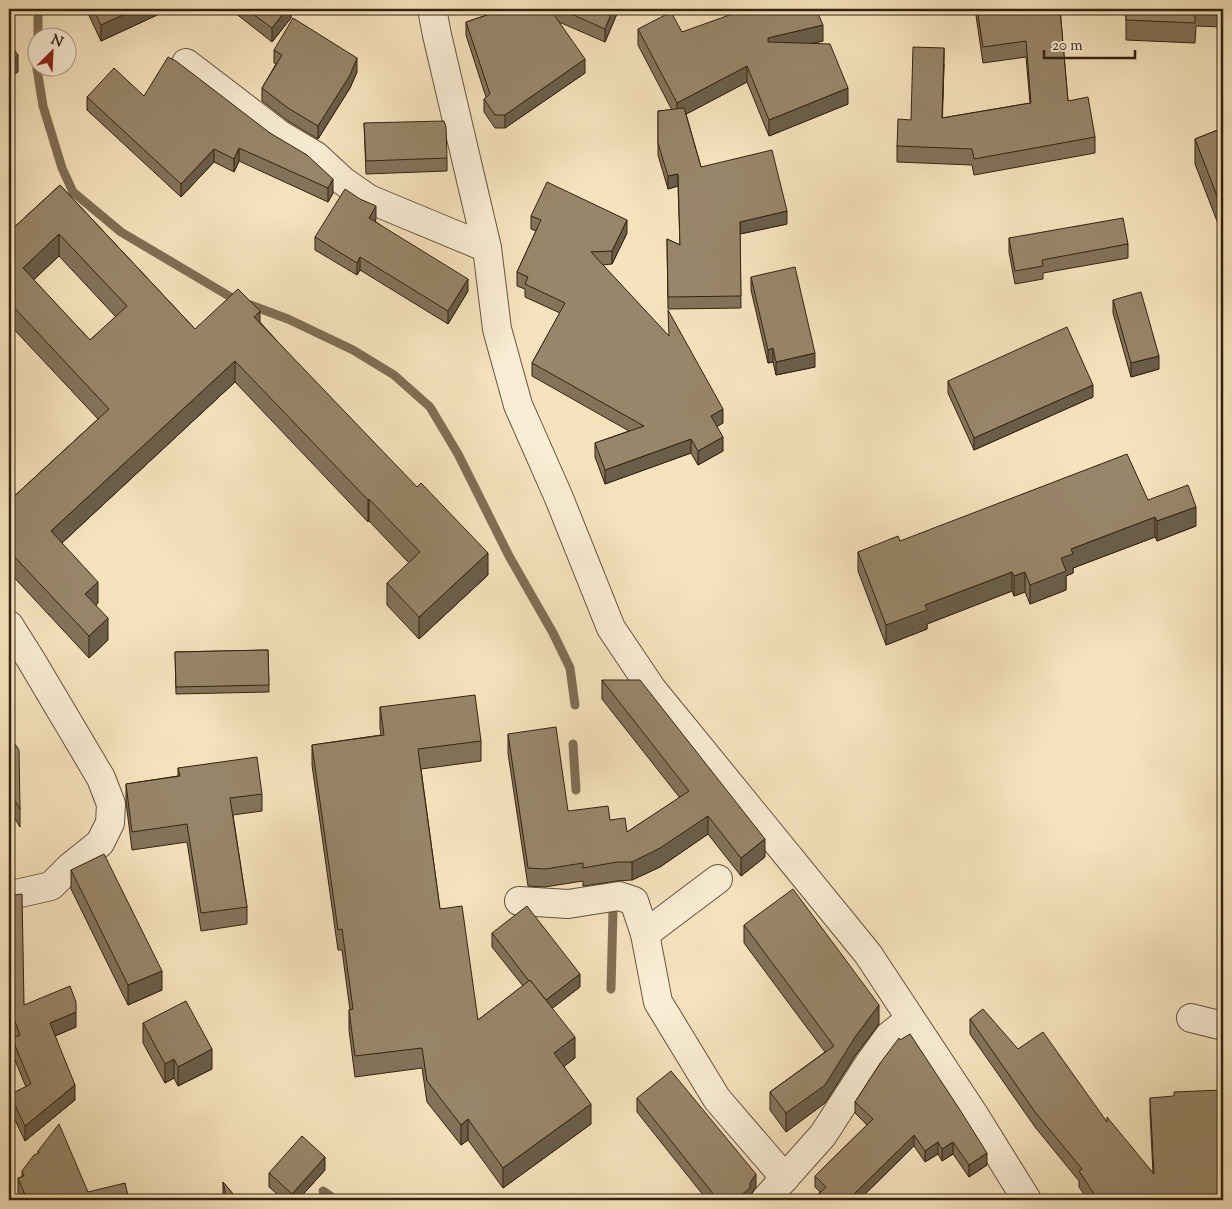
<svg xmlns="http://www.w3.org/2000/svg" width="1232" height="1209" viewBox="0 0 1232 1209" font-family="'Sorts Mill Goudy',serif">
	<rect width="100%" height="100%" fill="#f6e3be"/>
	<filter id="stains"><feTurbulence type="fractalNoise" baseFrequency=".004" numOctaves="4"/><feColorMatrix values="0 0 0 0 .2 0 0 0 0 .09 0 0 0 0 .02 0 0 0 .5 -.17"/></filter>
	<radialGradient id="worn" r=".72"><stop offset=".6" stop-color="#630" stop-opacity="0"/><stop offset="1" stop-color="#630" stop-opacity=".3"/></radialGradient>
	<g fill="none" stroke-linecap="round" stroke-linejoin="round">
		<!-- stream -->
		<g stroke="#806e54" stroke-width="9">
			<polyline points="38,38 38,9"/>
			<polyline points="38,45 37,69 43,106 62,168 73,192 121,232 234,299 288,319 353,350 394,375 430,407 458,454 509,556 553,633 570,668 575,705"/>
			<polyline points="573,744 576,790"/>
			<polyline points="611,989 613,910"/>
			<polyline points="323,1191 336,1200"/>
		</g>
		<!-- minor casing -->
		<g stroke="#64523b" stroke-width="30">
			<g id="minor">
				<polyline points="432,9 437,35 487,248 497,329 518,405 559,498 611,628 652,689 868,954 973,1113 1027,1200"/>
				<polyline points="186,63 279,134 316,156 343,181 369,199 487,248"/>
				<polyline points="9,625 31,660 101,778 111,804 110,823 100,843 70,867 51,886 16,894 9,893"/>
				<polyline points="519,901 568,904 619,896 634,901 645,934 658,1002 717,1099 785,1178"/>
				<polyline points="645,934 718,879"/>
				<polyline points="1191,1018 1223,1026"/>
				<polyline points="765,1200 823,1135 868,1065 889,1036 910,1019"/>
			</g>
		</g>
		<!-- minor -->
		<use href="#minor" stroke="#f9edd5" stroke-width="28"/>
	</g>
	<!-- wall -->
	<g fill="#83735b" stroke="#33220f" fill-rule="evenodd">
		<polygon points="86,9 170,9 101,41"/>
		<polygon points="230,9 291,9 291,18 272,42"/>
		<polygon points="505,9 619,9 605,42 559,22 585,73 505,128 495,128 484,112 484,99 486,97 466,35 466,22"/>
		<polygon points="975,9 1060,9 1068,101 1095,137 1095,153 974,175 972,165 897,162 897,146 911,120 944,64 942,118 1030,103 1026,57 983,63"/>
		<polygon points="1126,9 1222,9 1222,27 1196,26 1195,43 1126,40"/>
		<polygon points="638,29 823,41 813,43 848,104 769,136 747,82 686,114 701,167 787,224 740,234 741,308 668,309 667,239 680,245 678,186 668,189 658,155 658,111 672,110 638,45"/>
		<polygon points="274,50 357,72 350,88 318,139 288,121 262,101 262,88 276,64 274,63"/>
		<polygon points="144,96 270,133 333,193 328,202 239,161 234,172 214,162 181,197 87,110 87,97"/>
		<polygon points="364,123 447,158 447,171 366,174"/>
		<polygon points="1223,128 1222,234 1195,164 1195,139"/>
		<path d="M60,185l135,144 65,-7 228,253 -69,64 -32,-34v-22l22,-20 -40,-42 -1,1 -133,-140 -173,161 36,60 -2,2 12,35 -19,18 -80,-86v-71l89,-82 -89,-95v-92zM59,256l57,61 -26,23 -57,-60z"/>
		<polygon points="531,216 627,233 612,264 603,265 723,423 717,426 723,451 698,465 691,453 605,484 595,457 595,443 629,431 532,376 532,363 560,313 525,297 525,289 517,286 517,272 536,231 531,229"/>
		<polygon points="376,219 375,221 468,291 448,324 360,270 357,275 315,250 315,237"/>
		<polygon points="1009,238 1128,244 1128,258 1043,273 1043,279 1015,284 1009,252"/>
		<polygon points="751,277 815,367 776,375 773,362 768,363 751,290"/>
		<polygon points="1113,300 1159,369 1131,377 1113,313"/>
		<polygon points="948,381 1093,397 974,450 948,393"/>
		<polygon points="1148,500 1196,526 1157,541 1155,537 1073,568 1073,573 1066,576 1066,590 1030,604 1025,592 1014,596 1012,591 927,624 927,629 886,645 858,571 858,552 900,541"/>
		<polygon points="268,650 269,692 176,694 175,652"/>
		<polygon points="602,680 765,857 741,876 708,834 660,867 632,880 617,881 583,886 583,881 545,887 528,886 508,753 508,734 568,811 610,820 627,832 680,798 602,699"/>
		<polygon points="380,707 481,741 481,761 421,769 440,909 478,1020 523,986 492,947 492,933 580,987 552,1008 575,1058 564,1066 591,1124 503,1188 468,1140 461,1145 427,1102 422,1068 355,1077 349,1030 349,1010 350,1010 342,950 338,950 312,765 312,745 381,735 380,728"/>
		<polygon points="9,735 20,809 20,827 9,809"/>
		<polygon points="178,768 262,794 262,811 233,815 247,907 247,924 201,931 187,842 132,850 126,802 126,784 178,776"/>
		<polygon points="71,870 162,990 128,1005 71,889"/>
		<polygon points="9,894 24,1005 76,1027 55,1036 75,1100 25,1141 14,1118 9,1117 9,1095 26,1087 12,1053 12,1038 15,1037 9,1021"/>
		<polygon points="744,925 879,1024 855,1056 825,1103 786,1132 770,1110 770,1092 825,1052 744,943"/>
		<polygon points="970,1019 1018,1049 1107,1122 1153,1173 1150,1113 1150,1098 1223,1200 1088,1200 1079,1187 1079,1181 1035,1127 970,1034"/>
		<polygon points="143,1023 212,1069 178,1086 174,1078 165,1083 143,1043"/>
		<polygon points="881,1062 987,1165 969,1177 953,1154 942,1161 938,1154 925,1162 914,1146 859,1200 812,1200 820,1192 815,1187 815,1176 867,1125 855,1113 855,1102"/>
		<polygon points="637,1098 756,1187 750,1196 750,1200 707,1200 637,1112"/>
		<polygon points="38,1151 88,1192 129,1200 20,1200 18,1196 18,1178 22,1177 22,1171 38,1154"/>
		<polygon points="325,1170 298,1200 284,1200 269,1187 269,1173"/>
		<polygon points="223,1182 238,1200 224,1200 223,1195"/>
	</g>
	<!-- shaded-wall -->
	<g fill="#6a5e4a" stroke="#33220f">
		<polygon points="136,9 170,9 101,41 101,25"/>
		<polygon points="287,9 291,9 291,18 272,42 272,28"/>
		<polygon points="613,9 619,9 605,42 605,29"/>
		<polygon points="823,25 823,41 768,54 768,38"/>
		<polygon points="944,48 944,64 942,135 942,118"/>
		<polygon points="18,55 18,72 9,78 9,61"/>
		<polygon points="357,58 357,72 350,88 318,139 318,126"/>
		<polygon points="585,59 585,73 505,128 505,115"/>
		<polygon points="747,66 747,82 677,119 677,103"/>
		<polygon points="848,88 848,104 769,136 769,120"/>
		<polygon points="239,148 239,161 234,172 234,159"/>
		<polygon points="214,149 214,162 181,197 181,184"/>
		<polygon points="678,174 678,186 668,189 668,176"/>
		<polygon points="333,179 333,193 328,202 328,188"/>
		<polygon points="376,206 376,219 369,230 369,218"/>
		<polygon points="1223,208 1223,234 1222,234 1222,209"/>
		<polygon points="787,211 787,224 740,234 740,222"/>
		<polygon points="627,220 627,233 612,264 612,251"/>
		<polygon points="59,234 59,256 23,290 23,268"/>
		<polygon points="360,257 360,270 357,275 357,263"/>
		<polygon points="468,279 468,291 448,324 448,311"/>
		<polygon points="260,311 260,333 254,317"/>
		<polygon points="773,348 773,362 768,363 768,350"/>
		<polygon points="815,353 815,367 776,375 776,362"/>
		<polygon points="1159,356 1159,369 1131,377 1131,363"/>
		<polygon points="235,361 235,382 51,553 51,531"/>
		<polygon points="1093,385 1093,397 974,450 974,438"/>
		<polygon points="723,409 723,423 711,430 711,416"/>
		<polygon points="723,437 723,451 698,465 698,451"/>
		<polygon points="691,439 691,453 605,484 605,470"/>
		<polygon points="369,499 369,521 368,522 368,500"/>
		<polygon points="1196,507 1196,526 1157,541 1157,521"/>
		<polygon points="1155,517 1155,537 1073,568 1073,573 1066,576 1066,590 1030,604 1030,585 1071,549"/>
		<polygon points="488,553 488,575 419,639 419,617"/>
		<polygon points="1012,572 1012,591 927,624 927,629 886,645 886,625 925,605"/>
		<polygon points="1025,572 1025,592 1014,596 1014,576"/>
		<polygon points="98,582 98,603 85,616 85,594"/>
		<polygon points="108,618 108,640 89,658 89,636"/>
		<polygon points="708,816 708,834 660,867 632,880 632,862"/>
		<polygon points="765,839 765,857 741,876 741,858"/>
		<polygon points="162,971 162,990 128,1005 128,985"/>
		<polygon points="580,974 580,987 545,1014 545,1001"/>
		<polygon points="879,1005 879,1024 855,1056 825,1103 786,1132 786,1113 855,1037"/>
		<polygon points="76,1012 76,1027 50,1038 50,1023"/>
		<polygon points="575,1037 575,1058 554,1074 554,1053"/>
		<polygon points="212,1049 212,1069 178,1086 178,1067"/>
		<polygon points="174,1059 174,1078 165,1083 165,1064"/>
		<polygon points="75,1085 75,1100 25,1141 25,1126"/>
		<polygon points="591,1104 591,1124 503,1188 503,1168"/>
		<polygon points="468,1119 468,1140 461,1145 461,1125"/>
		<polygon points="914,1135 914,1146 859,1200 848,1200"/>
		<polygon points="938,1142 938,1154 925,1162 925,1151"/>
		<polygon points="953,1142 953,1154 942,1161 942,1149"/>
		<polygon points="987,1153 987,1165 969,1177 969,1165"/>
		<polygon points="325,1157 325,1170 298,1200 292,1200 292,1194"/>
		<polygon points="756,1174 756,1187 750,1196 750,1200 735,1200 750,1183"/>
	</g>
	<!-- building -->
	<g fill="#98866a" stroke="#33220f" fill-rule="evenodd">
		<polygon points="93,9 136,9 101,25"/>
		<polygon points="246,9 287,9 272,28"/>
		<polygon points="505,9 550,9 585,59 505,115 495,115 484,99 490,94 466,22"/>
		<polygon points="560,9 613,9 605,29"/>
		<polygon points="746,9 816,9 823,25 768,38 768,42 830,44 848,88 769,120 747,66 677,103 638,29 671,12 682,32"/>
		<polygon points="977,9 1060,9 1068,101 1088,97 1095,137 974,159 972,149 897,146 898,119 911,120 913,47 944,48 942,118 1031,103 1026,41 983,47"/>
		<polygon points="1126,9 1195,9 1195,23 1126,20"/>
		<polygon points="293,18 357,58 350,75 318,126 288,108 262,88 282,55 274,50"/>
		<polygon points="9,42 18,55 9,61"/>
		<polygon points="168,57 176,61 270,133 307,155 333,179 328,188 239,148 234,159 214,149 181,184 87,97 114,68 144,96"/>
		<polygon points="684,108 701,167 772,150 787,211 740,222 741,296 668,297 667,239 680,245 678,174 668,176 658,143 658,111"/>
		<polygon points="444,121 446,127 447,158 366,161 364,123"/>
		<polygon points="1223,128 1223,208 1222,209 1195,139"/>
		<polygon points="547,182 627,220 612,251 591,252 669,336 668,310 723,409 711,416 723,437 698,451 691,439 605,470 595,443 644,426 532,363 565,303 525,284 528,277 517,272 541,220 531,216"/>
		<path d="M60,185l135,144 43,-40 22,22 -6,6 163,170 4,-4 67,70 -69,64 -32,-34 33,-31 -51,-53 -1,1 -133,-139 -184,170 47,51 -13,12 23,24 -19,18 -80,-85v-50l100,-92 -100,-107v-70zM59,234l68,72 -37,34 -67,-72z"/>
		<polygon points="345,189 360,199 376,206 369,218 468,279 448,311 360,257 357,263 315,237"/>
		<polygon points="1123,218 1128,244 1042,260 1043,266 1015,271 1009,238"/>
		<polygon points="795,267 815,353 776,362 773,348 768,350 751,277"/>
		<polygon points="1141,292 1159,356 1131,363 1113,300"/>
		<polygon points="1067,327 1093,385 974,438 948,381"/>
		<polygon points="1127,454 1148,500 1188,485 1196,507 1157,521 1155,517 1071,549 1073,554 1061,558 1066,571 1030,585 1025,572 1014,576 1012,572 925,605 927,610 886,625 858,552 898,536 900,541"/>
		<polygon points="268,650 269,685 176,687 175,652"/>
		<polygon points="602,680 640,680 765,839 741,858 708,816 660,848 632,862 617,862 583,868 583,863 545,869 528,868 508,734 556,727 568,811 608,806 610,820 625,818 627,832 689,791"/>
		<polygon points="475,695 481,741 418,749 440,909 462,906 478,1020 530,980 575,1037 554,1053 591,1104 503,1168 468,1119 461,1125 427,1081 422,1048 355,1056 349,1010 353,1009 342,929 338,930 312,745 384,735 380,707"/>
		<polygon points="9,735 19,750 20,809 9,792"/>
		<polygon points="257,757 262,794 230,798 247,907 201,913 187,824 132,832 126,784 180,776 178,768"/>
		<polygon points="104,854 162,971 128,985 71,870"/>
		<polygon points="793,889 879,1005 855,1037 825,1085 786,1113 770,1092 834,1046 744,925"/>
		<polygon points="9,894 14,895 22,894 24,1005 70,986 76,1002 76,1012 50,1023 75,1085 25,1126 14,1103 9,1103 9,1095 31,1084 12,1038 20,1035 9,1006"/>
		<polygon points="527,906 580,974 546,1000 530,980 529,981 492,933"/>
		<polygon points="186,1001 212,1049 178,1067 174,1059 165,1064 143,1023"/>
		<polygon points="983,1009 1018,1049 1043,1032 1107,1122 1107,1117 1154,1174 1150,1098 1174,1096 1174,1092 1223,1090 1223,1200 1098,1200 1079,1171 1082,1169 1035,1112 970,1019"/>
		<polygon points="910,1034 960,1110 987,1153 969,1165 953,1142 942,1149 938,1142 925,1151 914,1135 848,1200 812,1200 826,1187 815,1176 873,1119 855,1102 881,1062 899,1038 900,1040"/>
		<polygon points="671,1071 756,1174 750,1183 750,1188 735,1200 718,1200 637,1098"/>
		<polygon points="59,1124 88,1192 125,1183 129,1200 27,1200 18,1178 24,1176 22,1171 34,1155 39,1153 38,1151"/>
		<polygon points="302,1136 325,1157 292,1194 269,1173"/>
		<polygon points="223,1182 238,1200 227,1200"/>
		<polygon points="217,1195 221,1200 205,1200"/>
	</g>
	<!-- margin -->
	<rect width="1232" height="1209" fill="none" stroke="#f6e3be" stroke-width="30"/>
	<rect x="10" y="10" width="1212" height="1189" fill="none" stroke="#33220f" stroke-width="2.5"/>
	<rect x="15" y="15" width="1202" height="1179" fill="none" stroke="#33220f"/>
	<!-- north arrow -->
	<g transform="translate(52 52) rotate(24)"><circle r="24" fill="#f9edd5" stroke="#aa9c86"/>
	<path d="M0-4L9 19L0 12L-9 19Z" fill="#8f2418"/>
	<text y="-8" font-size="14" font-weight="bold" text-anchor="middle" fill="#33220f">N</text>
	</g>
	<!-- scale -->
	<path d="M1044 50v8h91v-8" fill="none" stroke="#33220f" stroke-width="2.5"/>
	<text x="1052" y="50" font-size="15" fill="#33220f" stroke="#f9edd5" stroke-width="4" paint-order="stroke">20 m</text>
	<rect width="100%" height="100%" filter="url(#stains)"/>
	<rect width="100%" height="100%" fill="url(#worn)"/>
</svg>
